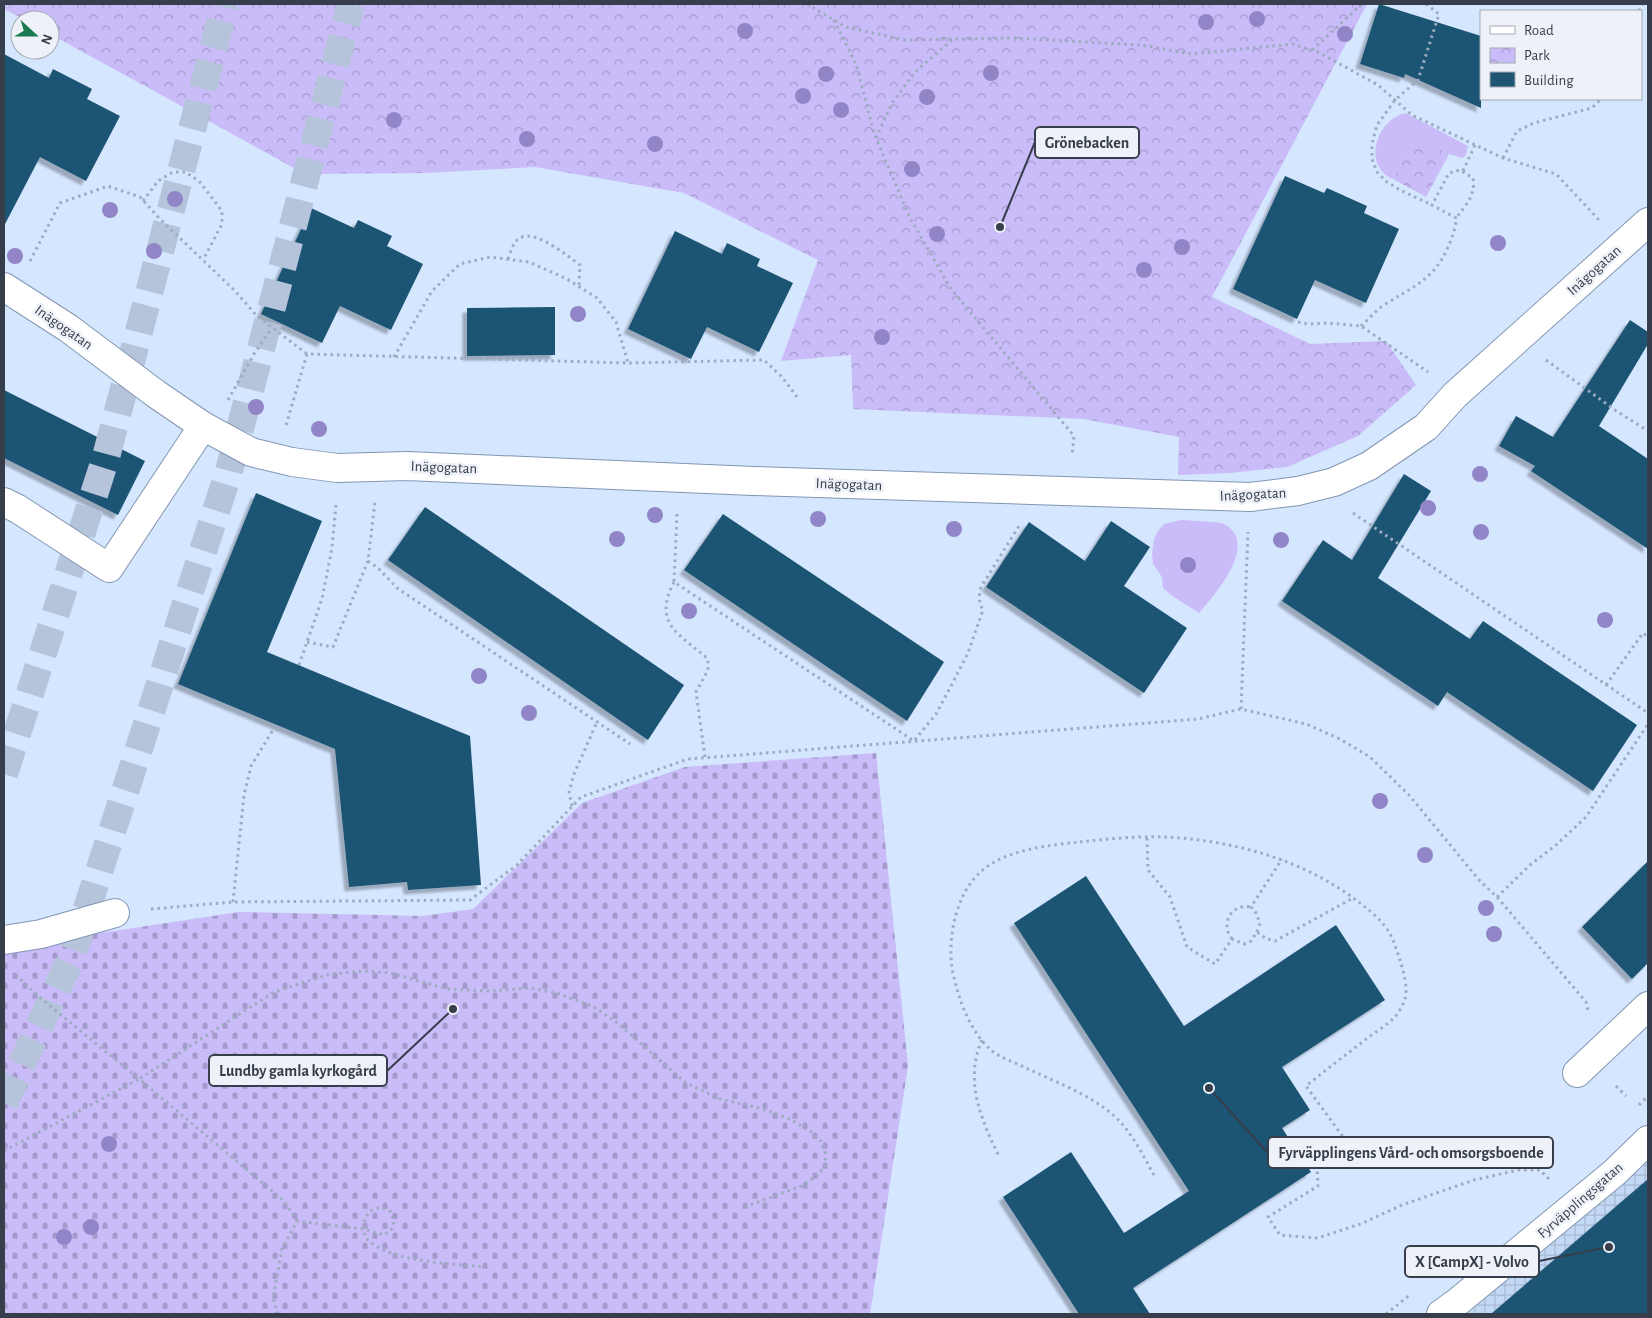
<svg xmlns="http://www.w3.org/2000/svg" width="1652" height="1318" viewBox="0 0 1652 1318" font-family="'Alegreya Sans',sans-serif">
	<defs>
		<pattern id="industrial-grid" width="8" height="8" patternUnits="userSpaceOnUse" patternTransform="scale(1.25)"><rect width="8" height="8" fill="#c3d8f4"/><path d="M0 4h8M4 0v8" fill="none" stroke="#a8bad3"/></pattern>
		<pattern id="cemetery-stones" width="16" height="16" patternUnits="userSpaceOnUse" patternTransform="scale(1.25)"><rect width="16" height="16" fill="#cabcf9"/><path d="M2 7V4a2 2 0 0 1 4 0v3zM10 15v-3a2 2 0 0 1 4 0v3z" fill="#a59acc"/></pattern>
		<pattern id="park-crowns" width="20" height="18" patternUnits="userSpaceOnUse" patternTransform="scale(1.25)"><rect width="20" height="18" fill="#cabcf9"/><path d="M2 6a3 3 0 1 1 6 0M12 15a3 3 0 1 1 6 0" fill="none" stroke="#a59acc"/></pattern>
		<filter id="shadow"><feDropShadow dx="-4.5" dy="4.5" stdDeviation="1" flood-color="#0004"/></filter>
	</defs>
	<rect width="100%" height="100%" fill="#d5e6ff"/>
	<!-- industrial -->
	<polygon fill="url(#industrial-grid)" points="1648,1159 1648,1314 1467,1314"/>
	<!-- green -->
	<g fill="#cabcf9">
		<path d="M1406,113l62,33 -2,9 -4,3 -13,-4 -33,-17 -23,42c-31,-13 -17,-60 13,-66z"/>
		<path d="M1181,520c10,1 36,1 43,4 36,19 -9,71 -25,89l-25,-16 -11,-9 -1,-11 -9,-13 -1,-11 2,-13 4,-9 6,-7z"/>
	</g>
	<!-- cemetery -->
	<polygon fill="url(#cemetery-stones)" points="876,753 908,1066 870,1314 4,1314 4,953 100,933 239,912 423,916 473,909 582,803 685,767"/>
	<!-- park -->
	<g fill="url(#park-crowns)">
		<polygon points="4,4 1367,4 1212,297 1310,344 1386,341 1416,385 1358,436 1287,467 1230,473 1178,475 1179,437 1084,419 853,409 851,355 781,361 818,260 684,193 535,167 427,173 305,174 50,34 50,20 25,20 4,9"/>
		<polygon points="1416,136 1449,154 1426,197 1393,179"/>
	</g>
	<!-- building -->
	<g fill="#1f5573" filter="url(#shadow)">
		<polygon points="1379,4 1481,36 1481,108 1405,74 1404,78 1360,64"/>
		<polygon points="4,54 49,78 53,69 92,89 87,99 120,116 86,181 40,157 4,226"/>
		<polygon points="1285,176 1324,193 1327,188 1367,206 1364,213 1399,229 1366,303 1315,280 1297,319 1233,289"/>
		<polygon points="311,208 354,228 358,220 392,236 387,246 423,264 391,330 340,306 322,343 261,314"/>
		<polygon points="675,231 722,254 727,243 760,259 757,266 793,283 759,352 707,327 691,359 628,329"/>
		<polygon points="555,307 555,355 467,356 467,308"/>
		<polygon points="1630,320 1648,332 1648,344 1599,426 1648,459 1648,549 1531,471 1535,466 1499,446 1516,416 1553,437"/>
		<polygon points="4,390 145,461 118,515 4,458"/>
		<polygon points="1404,474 1431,491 1378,578 1470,639 1483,621 1637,725 1593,791 1447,692 1438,706 1282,601 1323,540 1352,560"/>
		<polygon points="256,493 322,521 267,652 470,736 481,885 408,890 407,882 349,887 335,749 178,684"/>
		<polygon points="425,507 684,685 648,740 388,560"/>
		<polygon points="723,514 944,662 907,721 684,570"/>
		<polygon points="1111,521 1150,547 1124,586 1187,628 1144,693 986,587 1029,522 1085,561"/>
		<polygon points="1648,861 1648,963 1632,979 1582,927"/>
		<polygon points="1086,876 1184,1026 1336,925 1385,1000 1282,1067 1310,1110 1282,1128 1311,1172 1133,1288 1150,1314 1079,1314 1003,1197 1071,1152 1124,1233 1189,1191 1014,923"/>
		<polygon points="1648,1179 1648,1314 1491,1314"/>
	</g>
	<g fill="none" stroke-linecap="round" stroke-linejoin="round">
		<!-- highway-tunnel -->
		<g stroke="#b5c4db" stroke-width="28" stroke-dasharray="28 14" stroke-linecap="butt">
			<polyline points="4,774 106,457 225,4"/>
			<polyline points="4,1103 71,958 229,471 351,4"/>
		</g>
		<!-- minor casing -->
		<g stroke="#8296b2" stroke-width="30">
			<g id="minor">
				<polyline points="4,287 68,328 156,394 203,426 251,452 292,462 337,468 407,466 753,481 1250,497 1298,491 1334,482 1369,466 1426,427 1455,395 1648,222"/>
				<polyline points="4,502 18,509 109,568 203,426"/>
				<polyline points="4,940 41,934 115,913"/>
				<polyline points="1577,1073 1648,1006"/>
				<polyline points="1441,1314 1455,1304 1614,1173 1648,1140"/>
			</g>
		</g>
		<!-- path -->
		<g stroke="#9dabc0" stroke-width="3" stroke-dasharray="2.5 4" stroke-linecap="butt">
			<polyline points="807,4 846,27 905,40 1012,38 1141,45 1192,54 1293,44 1318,52 1378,85 1412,115 1503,158 1556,174 1599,220"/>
			<polyline points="1426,4 1439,14 1418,80 1395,100 1377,125 1372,144 1372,159 1377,172 1387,182 1400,190 1432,205"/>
			<polyline points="1639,11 1643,4"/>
			<polyline points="834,20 856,64 874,133 909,216 951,289 1074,436 1072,456"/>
			<polyline points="1312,50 1362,4"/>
			<polyline points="876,138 892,103 915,72 952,40"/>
			<polyline points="1503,158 1517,131 1534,123 1592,108 1601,99"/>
			<polyline points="1463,171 1475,145"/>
			<polyline points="143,201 158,181 173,172 185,172 199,181 222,211 222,224 203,260"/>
			<path d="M508,259c3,-7 5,-19 14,-22 15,-6 46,19 58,28l-1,22"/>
			<polyline points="30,261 60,203 108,186 140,197 160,219 235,291 256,315 307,354"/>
			<polyline points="1298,322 1309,324 1328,323 1361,326 1428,372"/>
			<path d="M1361,326c8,-7 15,-16 23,-21 28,-18 50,-25 64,-58 4,-9 8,-19 8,-29l-24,-13 17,-32 11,-3 13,8c3,17 -7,27 -17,40"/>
			<polyline points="394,357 432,291 460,264 490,257 529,262 567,279 597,298 616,322 628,363"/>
			<polyline points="1546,360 1615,410 1648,431"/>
			<polyline points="228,400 254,354 272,328"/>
			<polyline points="286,425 307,354 628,363 764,360 783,378 797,397"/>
			<polyline points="1353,513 1648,713"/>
			<path d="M677,514l-3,68 240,159 22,-27 15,-28 17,-33 15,-43c-5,-9 -4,-14 -2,-23l38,-61"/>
			<polyline points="368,561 379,569 397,588 630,744"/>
			<path d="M674,582c-22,43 6,52 34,77v11l-12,22 9,65"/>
			<polyline points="307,642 333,647 368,561 375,502"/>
			<polyline points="299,665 322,599 332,548 336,504"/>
			<polyline points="1606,685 1643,633 1648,637"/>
			<polyline points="1241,709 1248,532"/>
			<polyline points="572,806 569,792 574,774 597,722"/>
			<polyline points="1147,838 1148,870 1170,897 1187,947 1215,964 1232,939 1244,944 1251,941 1257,932 1267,939 1275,941 1353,898"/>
			<polyline points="1497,897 1531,864 1555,846 1586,817 1648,724"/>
			<polyline points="233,902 244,795 251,766 276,725"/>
			<polyline points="151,909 233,902 470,900 517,865 581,797 688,759 1198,719 1241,709 1306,724 1340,739 1370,757 1409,795 1480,881 1497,897 1586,1002 1589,1014"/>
			<polyline points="1257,932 1260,923 1255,911 1251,907 1282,859"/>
			<path d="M1232,939c-12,-15 -1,-36 19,-32"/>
			<polyline points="16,975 38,996 139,1079 274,992 330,974 368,971 390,973 448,989 487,991 531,988 560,994 594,1007 616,1022 686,1083 720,1099 759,1108 788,1118 810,1131 821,1141 825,1151 826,1164 818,1175 801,1186 745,1207"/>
			<path d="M982,1040c-18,40 -1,80 17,116"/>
			<polyline points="1616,1086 1626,1096"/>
			<polyline points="1639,1105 1648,1096"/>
			<polyline points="4,1151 139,1079 284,1201 297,1221"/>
			<polyline points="1317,1165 1318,1186 1268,1217 1280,1235 1318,1238 1363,1223 1402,1205 1474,1180 1518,1170 1540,1170 1550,1180"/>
			<path d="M1154,1175c-12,-21 -23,-45 -42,-61 -25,-21 -59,-33 -88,-47 -10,-5 -24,-9 -33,-17 -15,-13 -26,-35 -32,-54 -4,-13 -8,-28 -8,-41 -1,-32 10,-71 37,-89 24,-17 63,-21 92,-24 27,-3 56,-6 84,-5 66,3 134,21 188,60 13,10 26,19 35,32 7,10 10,23 14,34 3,11 7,25 4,36 -2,6 -7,15 -11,19 -7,7 -17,13 -25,19 -21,16 -42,32 -63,49l43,59"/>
			<path d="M278,1314l-5,-16 9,-49 15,-28 66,8 21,6 9,-7 1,-7 -3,-9c-25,-16 -33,19 -23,28 25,23 82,23 115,27"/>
			<polyline points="1386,1314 1411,1294"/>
		</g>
		<!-- minor -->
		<use href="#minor" stroke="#fff" stroke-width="28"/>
	</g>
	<!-- trees -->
	<g fill="#9185c7">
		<circle cx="1257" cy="19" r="8"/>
		<circle cx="1206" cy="22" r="8"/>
		<circle cx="745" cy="31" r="8"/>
		<circle cx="1345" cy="34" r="8"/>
		<circle cx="991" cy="73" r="8"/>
		<circle cx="826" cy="74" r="8"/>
		<circle cx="803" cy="96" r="8"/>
		<circle cx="927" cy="97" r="8"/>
		<circle cx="841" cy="110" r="8"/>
		<circle cx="394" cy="120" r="8"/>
		<circle cx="527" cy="139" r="8"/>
		<circle cx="655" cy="144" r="8"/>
		<circle cx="912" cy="169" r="8"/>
		<circle cx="175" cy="199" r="8"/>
		<circle cx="110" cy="210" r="8"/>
		<circle cx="937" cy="234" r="8"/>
		<circle cx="1498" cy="243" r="8"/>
		<circle cx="1182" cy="247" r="8"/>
		<circle cx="154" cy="251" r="8"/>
		<circle cx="15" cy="256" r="8"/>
		<circle cx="1144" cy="270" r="8"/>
		<circle cx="578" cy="314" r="8"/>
		<circle cx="882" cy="337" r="8"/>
		<circle cx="256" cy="407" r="8"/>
		<circle cx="319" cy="429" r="8"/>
		<circle cx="1480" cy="474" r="8"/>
		<circle cx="1428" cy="508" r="8"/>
		<circle cx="655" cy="515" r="8"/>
		<circle cx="818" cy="519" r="8"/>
		<circle cx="954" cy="529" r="8"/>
		<circle cx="1481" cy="532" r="8"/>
		<circle cx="617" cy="539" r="8"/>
		<circle cx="1281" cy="540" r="8"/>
		<circle cx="1188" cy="565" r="8"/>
		<circle cx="689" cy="611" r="8"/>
		<circle cx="1605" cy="620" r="8"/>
		<circle cx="479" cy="676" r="8"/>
		<circle cx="529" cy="713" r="8"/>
		<circle cx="1380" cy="801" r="8"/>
		<circle cx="1425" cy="855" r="8"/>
		<circle cx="1486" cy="908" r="8"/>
		<circle cx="1494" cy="934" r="8"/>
		<circle cx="109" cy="1144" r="8"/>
		<circle cx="91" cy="1227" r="8"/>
		<circle cx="64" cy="1237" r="8"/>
	</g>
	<g text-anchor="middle" stroke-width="5" stroke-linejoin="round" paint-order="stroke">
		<!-- street labels -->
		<g font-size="15" fill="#353e4a" stroke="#eef2f8">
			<text transform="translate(1594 270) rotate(-42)" y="5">Inägogatan</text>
			<text transform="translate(64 327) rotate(35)" y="5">Inägogatan</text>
			<text transform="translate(444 467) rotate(2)" y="5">Inägogatan</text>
			<text transform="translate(849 484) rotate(2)" y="5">Inägogatan</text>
			<text transform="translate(1253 494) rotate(-3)" y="5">Inägogatan</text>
			<text transform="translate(1580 1200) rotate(-41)" y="5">Fyrväpplingsgatan</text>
		</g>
	</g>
	<!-- callouts -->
	<path fill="none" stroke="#353e4a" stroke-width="2" d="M1000 227L1035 142M453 1009L387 1071M1209 1088L1268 1153M1609 1247L1539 1261"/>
	<g fill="#353e4a" stroke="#eef2f8" stroke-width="2">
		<circle cx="1000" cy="227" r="5"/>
		<circle cx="453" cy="1009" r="5"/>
		<circle cx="1209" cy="1088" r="5"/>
		<circle cx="1609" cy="1247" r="5"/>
	</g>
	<g fill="#eef2f8" stroke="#353e4a" stroke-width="2">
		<rect x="1035" y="127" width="104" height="31" rx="5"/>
		<rect x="209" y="1055" width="178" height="31" rx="5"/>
		<rect x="1268" y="1137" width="285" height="31" rx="5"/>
		<rect x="1405" y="1246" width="134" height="31" rx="5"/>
	</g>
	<g font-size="16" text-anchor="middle" font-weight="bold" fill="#353e4a">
		<text x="1087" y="148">Grönebacken</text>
		<text x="298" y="1076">Lundby gamla kyrkogård</text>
		<text x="1411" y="1158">Fyrväpplingens Vård- och omsorgsboende</text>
		<text x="1472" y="1267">X [CampX] - Volvo</text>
	</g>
	<!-- border -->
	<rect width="1652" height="1318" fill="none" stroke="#353e4a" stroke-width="10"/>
	<!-- legend -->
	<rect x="1480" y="10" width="162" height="90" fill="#eef2f8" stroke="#a4aab2"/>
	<rect x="1490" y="26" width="25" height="8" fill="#ffffff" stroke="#a4aab2"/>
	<text x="1524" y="35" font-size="15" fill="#353e4a">Road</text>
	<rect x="1490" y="48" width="25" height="15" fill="url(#park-crowns)" stroke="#a4aab2"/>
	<text x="1524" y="60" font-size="15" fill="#353e4a">Park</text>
	<rect x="1490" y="72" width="25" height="15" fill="#1f5573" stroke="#a4aab2"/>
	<text x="1524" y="85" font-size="15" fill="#353e4a">Building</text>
	<!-- north arrow -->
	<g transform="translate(35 35) rotate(111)"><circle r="24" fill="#eef2f8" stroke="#a4aab2"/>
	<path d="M0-4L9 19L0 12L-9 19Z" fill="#1b7a51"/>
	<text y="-8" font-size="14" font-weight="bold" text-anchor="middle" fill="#353e4a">N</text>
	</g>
</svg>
